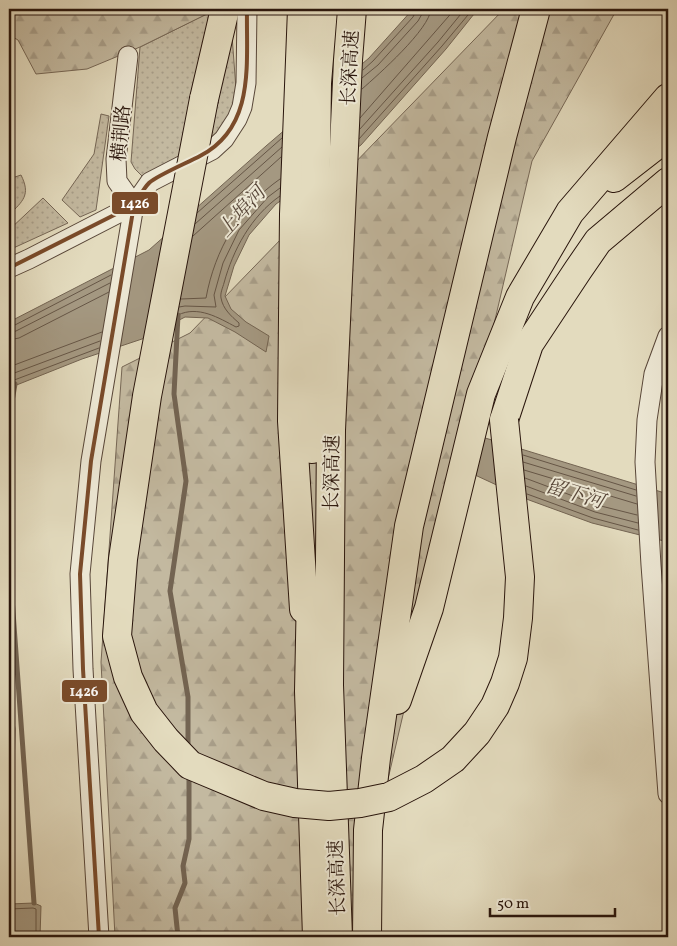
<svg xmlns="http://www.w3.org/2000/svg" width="677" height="946" viewBox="0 0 677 946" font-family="Vollkorn,'Noto Serif SC',serif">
	<defs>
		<pattern id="grass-dots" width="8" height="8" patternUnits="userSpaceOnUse" patternTransform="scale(1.25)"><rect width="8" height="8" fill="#c3b9a0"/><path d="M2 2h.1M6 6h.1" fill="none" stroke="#a89e89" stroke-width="1.8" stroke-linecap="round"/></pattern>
		<pattern id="forest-firs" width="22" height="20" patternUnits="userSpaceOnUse" patternTransform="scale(1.25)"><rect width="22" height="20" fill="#c3b9a0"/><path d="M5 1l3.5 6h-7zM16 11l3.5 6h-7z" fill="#a89e89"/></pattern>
	</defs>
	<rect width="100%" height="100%" fill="#e3dbbe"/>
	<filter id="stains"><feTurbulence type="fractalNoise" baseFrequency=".004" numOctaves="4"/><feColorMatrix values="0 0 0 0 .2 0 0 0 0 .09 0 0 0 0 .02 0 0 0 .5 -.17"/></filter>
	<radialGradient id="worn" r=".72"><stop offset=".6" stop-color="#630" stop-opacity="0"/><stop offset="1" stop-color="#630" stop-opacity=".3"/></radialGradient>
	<!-- grass -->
	<g fill="url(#grass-dots)" stroke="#766756">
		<polygon points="217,9 230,9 236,89 232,111 223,130 204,149 143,177 135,169 131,162 140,47"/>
		<polygon points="101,114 109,116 96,210 80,217 62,200 94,154"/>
		<path d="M21,175c10,20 2,26 -12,40v-36z"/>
		<polygon points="43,198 68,223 9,250 9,230"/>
	</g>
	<!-- forest -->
	<g fill="url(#forest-firs)" stroke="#766756">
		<polygon points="9,9 217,9 140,47 87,69 36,74 18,40 9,35"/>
		<polygon points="504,9 617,9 532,161 368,865 367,937 115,937 101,662 122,367 190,333"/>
		<polygon points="9,689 15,729 13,816 9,824"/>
	</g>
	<!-- water -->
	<g fill="#a49881" stroke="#736452">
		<polygon points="413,9 478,9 446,49 361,145 276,204 249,235 234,266 225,296 231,309 246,322 269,336 266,352 235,332 208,318 185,317 145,338 82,359 9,388 9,322 149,250 266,146 369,58"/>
		<polygon points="482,437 668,494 668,542 592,523 529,500 475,475"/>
		<polygon points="34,903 41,906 40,937 9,937 9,904"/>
	</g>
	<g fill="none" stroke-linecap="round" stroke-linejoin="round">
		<!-- shore -->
		<g stroke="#665646" stroke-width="1">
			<polyline points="363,70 373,61 413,17 417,9"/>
			<polyline points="362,78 378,65 418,21 422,14 423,9"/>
			<path d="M362,89c16,-14 68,-60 69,-80"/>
			<polyline points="360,118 455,9"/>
			<polyline points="360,129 438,42 465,9"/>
			<polyline points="359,139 442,46 473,9"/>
			<polyline points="197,213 282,138"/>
			<polyline points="195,224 282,147"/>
			<polyline points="193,236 281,157"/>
			<path d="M181,299l25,-1c9,-49 34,-91 74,-119"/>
			<polyline points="179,307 185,306 216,307 214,295 223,263 239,230 268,197 280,188"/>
			<path d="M178,315c20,-10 41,3 58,12l3,-1v-3c-8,-7 -16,-14 -18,-25 -1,-5 2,-11 3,-15 9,-33 27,-67 56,-87"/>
			<polyline points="9,326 13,326 111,275"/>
			<polyline points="9,333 16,331 110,283"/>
			<polyline points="9,340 19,338 109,292"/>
			<polyline points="9,367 102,332"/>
			<polyline points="9,375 100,341"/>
			<polyline points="9,382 99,348"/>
			<polyline points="523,455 636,490"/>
			<polyline points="523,462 636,496"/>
			<polyline points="524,470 637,504"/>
			<polyline points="525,478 597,505 637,515"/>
			<polyline points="526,486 595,512 638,523"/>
			<polyline points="527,494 593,518 638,530"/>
			<polyline points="9,909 33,908 36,909 36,937"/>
		</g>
		<!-- stream -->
		<g stroke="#736452" stroke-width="5">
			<polyline points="178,315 174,394 186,481 170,591 188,697 188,750"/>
			<polyline points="9,419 15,384"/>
			<polyline points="9,556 34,903"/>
			<polyline points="178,937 175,908 185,883 183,866 189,839 189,774"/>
		</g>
		<!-- minor casing -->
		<g stroke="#584638" stroke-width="21">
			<g id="minor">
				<polyline points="128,56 116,159 117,181 134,205"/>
				<polyline points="9,268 29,259 134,205"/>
				<polyline points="668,336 654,374 647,420 645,462 651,565 668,794"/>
				<polyline points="99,937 83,669 80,574 91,461 134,205 150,182 212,150 224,139 237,119 242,107 246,83 247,9"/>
			</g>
		</g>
		<!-- highway casing -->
		<g stroke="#29150c" stroke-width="30">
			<g id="highway">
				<polyline points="302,9 294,214 292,421 304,609"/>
				<polyline points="204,99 225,9"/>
				<polyline points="614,178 668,136"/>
				<polyline points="504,420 529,344 578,270 598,241 668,182"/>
				<polyline points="312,449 317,83 323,9"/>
				<polyline points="311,590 309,691 317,937"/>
				<polyline points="397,700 429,608 481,394 520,297 570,212 668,98"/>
				<polyline points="338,937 329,685 331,430 348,60 352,9"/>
				<polyline points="367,937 368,830 376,758 409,526 502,137 536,9"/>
			</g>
		</g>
		<!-- minor -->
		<use href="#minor" stroke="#ede8d5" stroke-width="19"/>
		<!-- highway -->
		<use href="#highway" stroke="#e3dbbe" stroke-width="28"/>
		<!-- highway-bridge casing -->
		<g stroke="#29150c" stroke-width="30" stroke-linecap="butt">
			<polyline id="highway-bridge" points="204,99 147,396 123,559 117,636 128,677 144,712 166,740 190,765 264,796 295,803 329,806 360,803 389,797 424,779 453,759 477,733 495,706 505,683 513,658 518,618 520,577 504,420"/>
		</g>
		<!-- highway-bridge -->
		<use href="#highway-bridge" stroke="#e3dbbe" stroke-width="28"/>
		<!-- bus-1 casing -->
		<g stroke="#ede8d5" stroke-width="8">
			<g id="bus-1">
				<polyline points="9,268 134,205"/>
				<path d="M99,937l-16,-268 -3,-95 11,-113 43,-256c5,-7 9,-16 15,-22 7,-7 40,-21 51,-27 56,-29 46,-93 47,-147"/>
			</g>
		</g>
		<!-- bus-1 -->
		<use href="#bus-1" stroke="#7a4b2a" stroke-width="4"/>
	</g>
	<g text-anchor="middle" stroke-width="4" stroke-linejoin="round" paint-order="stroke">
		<!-- street labels -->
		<g font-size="19" fill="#29150c" stroke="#ede8d5">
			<text transform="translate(349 68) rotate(-87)" y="7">长深高速</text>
			<text transform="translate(120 133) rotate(-85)" y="7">横荆路</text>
			<text transform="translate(331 473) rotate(-89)" y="7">长深高速</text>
			<text transform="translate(336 878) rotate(-92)" y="7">长深高速</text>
		</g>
		<!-- water labels -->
		<g font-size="20" font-style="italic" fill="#5a493b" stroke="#ede8d5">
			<text transform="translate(241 211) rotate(-48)" y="7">上埠河</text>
			<text transform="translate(575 493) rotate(17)" y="7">留下河</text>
		</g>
	</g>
	<g stroke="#ede8d5" stroke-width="2">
		<rect x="111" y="191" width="48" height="24" rx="5" fill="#7a4b2a"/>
		<rect x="61" y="679" width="47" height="24" rx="5" fill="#7a4b2a"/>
	</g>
	<g font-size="14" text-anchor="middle" font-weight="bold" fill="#fff">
		<text x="135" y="208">1426</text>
		<text x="84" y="696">1426</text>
	</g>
	<!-- margin -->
	<rect width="677" height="946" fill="none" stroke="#e3dbbe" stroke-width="30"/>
	<rect x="10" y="10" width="657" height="926" fill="none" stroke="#29150c" stroke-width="2.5"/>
	<rect x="15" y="15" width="647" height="916" fill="none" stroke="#29150c"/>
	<!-- scale -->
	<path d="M490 908v8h125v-8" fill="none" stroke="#29150c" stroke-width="2.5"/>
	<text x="497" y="908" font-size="15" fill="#29150c" stroke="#ede8d5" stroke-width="4" paint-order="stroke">50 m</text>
	<rect width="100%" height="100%" filter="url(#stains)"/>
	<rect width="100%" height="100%" fill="url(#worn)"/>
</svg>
